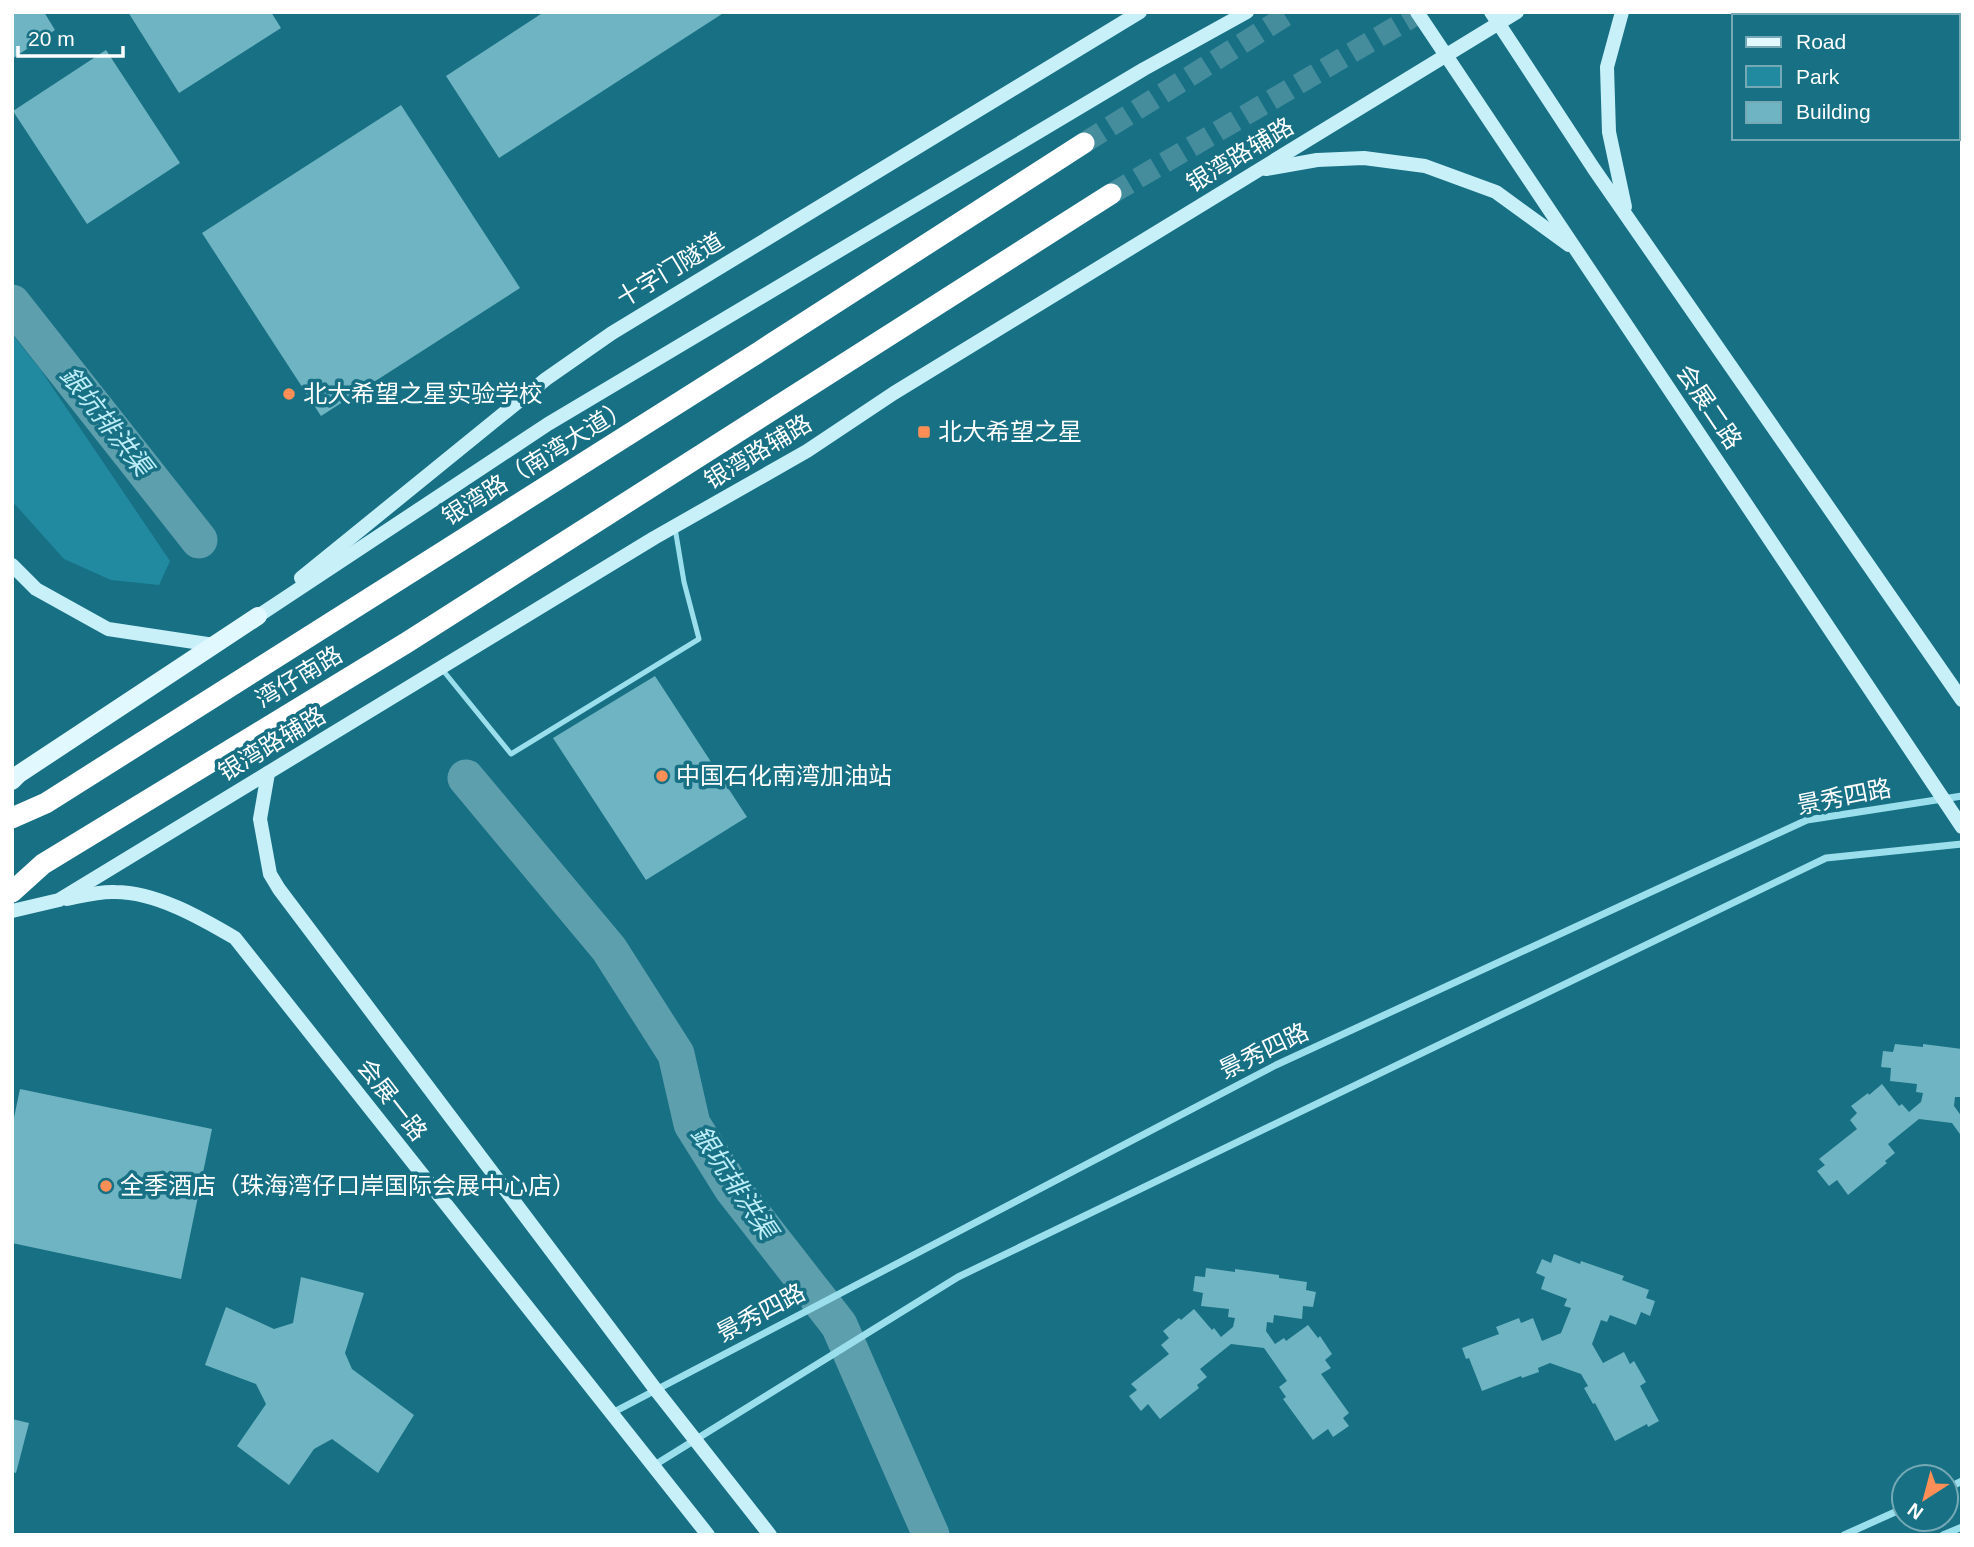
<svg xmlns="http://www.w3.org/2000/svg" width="1974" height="1547" viewBox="0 0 1974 1547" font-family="Arial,'Noto Sans SC',sans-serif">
	<rect width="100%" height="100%" fill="#177084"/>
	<!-- park -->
	<polygon fill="#228aa0" points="12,334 40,369 170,561 159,585 111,580 64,559 12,501"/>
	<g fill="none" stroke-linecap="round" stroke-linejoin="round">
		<!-- canal -->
		<g stroke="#5e9fae" stroke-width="37">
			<polyline points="12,303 199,540"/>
			<polyline points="466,778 609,949 676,1054 692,1124 732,1188 839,1325 931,1535"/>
		</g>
	</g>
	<!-- building -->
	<g fill="#6fb4c2">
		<polygon points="12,12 44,12 55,30 12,59"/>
		<polygon points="128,12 271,12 281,28 179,93"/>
		<polygon points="544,12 725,12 499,158 446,76"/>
		<polygon points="106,50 180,163 87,224 13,111"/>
		<polygon points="401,105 520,288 321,416 202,233"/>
		<polygon points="655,676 747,817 646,880 553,738"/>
		<polygon points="1895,1044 1923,1047 1923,1044 1962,1049 1962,1097 1955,1097 1954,1106 1962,1117 1962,1137 1952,1123 1919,1119 1888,1144 1895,1153 1885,1161 1887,1163 1848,1195 1837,1180 1829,1186 1817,1171 1825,1165 1819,1159 1857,1129 1850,1120 1857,1113 1851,1106 1868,1093 1869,1095 1882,1084 1899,1106 1902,1104 1909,1112 1921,1102 1923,1093 1916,1092 1917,1084 1890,1081 1891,1068 1881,1067 1883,1051 1893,1052"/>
		<polygon points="20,1089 212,1129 181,1279 12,1243 12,1127"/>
		<polygon points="1554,1254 1580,1264 1581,1261 1624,1276 1622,1280 1649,1290 1646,1298 1655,1301 1650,1316 1641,1312 1636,1325 1610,1315 1607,1322 1601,1320 1592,1344 1603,1363 1624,1352 1630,1364 1634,1361 1646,1382 1640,1386 1659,1421 1648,1427 1647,1424 1615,1441 1595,1403 1593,1404 1584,1388 1588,1386 1581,1374 1550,1363 1538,1368 1539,1372 1522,1378 1521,1376 1482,1391 1469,1358 1466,1359 1462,1348 1499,1334 1496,1327 1519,1318 1521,1323 1533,1318 1542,1341 1561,1333 1571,1308 1564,1306 1567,1299 1541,1289 1545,1277 1536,1273 1542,1259 1551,1263"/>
		<polygon points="1206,1268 1235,1272 1235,1269 1279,1275 1279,1278 1307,1282 1306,1290 1316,1292 1313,1307 1303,1306 1302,1319 1274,1315 1273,1323 1267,1322 1266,1331 1275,1344 1284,1338 1286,1341 1308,1325 1318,1338 1320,1336 1332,1354 1325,1360 1331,1368 1321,1374 1349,1413 1343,1418 1349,1426 1333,1437 1328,1429 1313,1440 1283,1399 1286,1397 1279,1387 1287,1381 1264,1348 1231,1344 1200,1369 1207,1377 1197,1385 1199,1388 1160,1419 1148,1404 1141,1411 1129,1396 1137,1390 1131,1384 1169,1354 1161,1345 1169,1338 1163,1331 1179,1318 1181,1320 1194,1309 1212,1330 1214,1328 1221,1337 1233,1327 1235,1318 1228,1317 1229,1309 1201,1306 1203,1293 1193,1291 1195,1276 1205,1277"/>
		<polygon points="301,1277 364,1293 345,1353 352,1369 414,1415 378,1473 332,1439 314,1449 289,1485 237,1446 266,1404 256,1384 205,1365 226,1307 274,1329 293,1323"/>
		<polygon points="12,1419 29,1423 16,1473 12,1472"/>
	</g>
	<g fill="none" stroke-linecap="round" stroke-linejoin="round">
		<!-- highway-tunnel -->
		<g stroke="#458d9d" stroke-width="21" stroke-dasharray="21 10" stroke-linecap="butt">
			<polyline points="1084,143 1292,12"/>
			<polyline points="1111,194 1421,12"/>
		</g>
		<!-- lane -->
		<polyline stroke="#9bdfed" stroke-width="5" points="441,668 511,754 699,639 684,582 675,528"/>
		<!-- street -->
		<g stroke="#9bdfed" stroke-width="7">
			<polyline points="612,1413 1276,1065 1807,820 1962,796"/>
			<polyline points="653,1466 958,1277 1826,858 1962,844"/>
			<polyline points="1946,1489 1962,1481"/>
			<polyline points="1844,1535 1904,1508"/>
			<polyline points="1943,1535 1962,1527"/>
		</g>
		<!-- secondary -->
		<g stroke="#c8f0f9" stroke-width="14">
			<polyline points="1417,12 1962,827"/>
			<polyline points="1491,12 1594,169 1962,700"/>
			<polyline points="1622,12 1607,67 1609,132 1625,207"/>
			<polyline points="1266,169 1317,160 1364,158 1425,166 1496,192 1569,245"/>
			<polyline points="12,565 36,589 108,629 214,645"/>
			<polyline points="301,578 546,379 612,333 1140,12"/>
			<polyline points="258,616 548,424 1144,69 1247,12"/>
			<polyline points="268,773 260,819 270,874 279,889 656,1390 770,1535"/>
			<path d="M67,899c15,-3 33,-8 48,-7 41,0 86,26 120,46l473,597"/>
			<polyline points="12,911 59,900 654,538 807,451 894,393 1517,12"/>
		</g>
		<!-- primary -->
		<polyline stroke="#e1f8ff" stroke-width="18" points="12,781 19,774 258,616"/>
		<!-- highway -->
		<g stroke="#fff" stroke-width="21">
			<polyline points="12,818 46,803 759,352 1084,143"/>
			<polyline points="12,892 43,864 406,643 1111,194"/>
		</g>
	</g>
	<!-- markers -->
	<g fill="#ff8f57" stroke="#177084" stroke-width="2.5">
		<circle cx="289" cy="394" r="7"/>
		<rect x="917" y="425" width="14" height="14" rx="3.5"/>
		<circle cx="662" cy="776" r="7"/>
		<circle cx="106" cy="1186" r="7"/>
	</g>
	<g text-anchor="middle" stroke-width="7" stroke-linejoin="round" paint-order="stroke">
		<!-- street labels -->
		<g font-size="24" fill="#fff" stroke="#177084">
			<text transform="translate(1240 155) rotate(-31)" y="8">银湾路辅路</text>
			<text transform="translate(670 270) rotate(-31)" y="8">十字门隧道</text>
			<text transform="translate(1709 407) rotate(56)" y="8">会展二路</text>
			<text transform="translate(758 452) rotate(-31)" y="8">银湾路辅路</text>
			<text transform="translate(536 462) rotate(-32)" y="8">银湾路（南湾大道）</text>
			<text transform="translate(299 677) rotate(-31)" y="8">湾仔南路</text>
			<text transform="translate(272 744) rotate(-31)" y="8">银湾路辅路</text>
			<text transform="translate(1844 797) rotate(-11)" y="8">景秀四路</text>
			<text transform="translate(1264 1051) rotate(-26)" y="8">景秀四路</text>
			<text transform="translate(392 1100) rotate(52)" y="8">会展一路</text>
			<text transform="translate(761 1313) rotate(-28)" y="8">景秀四路</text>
		</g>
		<!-- poi labels -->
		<g font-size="24" fill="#fff" stroke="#177084" text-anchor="start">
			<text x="303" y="402">北大希望之星实验学校</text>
			<text x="938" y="440">北大希望之星</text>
			<text x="676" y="784">中国石化南湾加油站</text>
			<text x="120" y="1194">全季酒店（珠海湾仔口岸国际会展中心店）</text>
		</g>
		<!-- water labels -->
		<g font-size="26" font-style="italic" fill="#bdeef8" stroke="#177084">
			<text transform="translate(106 421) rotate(52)" y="9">銀坑排洪渠</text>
			<text transform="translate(734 1182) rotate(56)" y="9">銀坑排洪渠</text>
		</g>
	</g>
	<!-- border -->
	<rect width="1974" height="1547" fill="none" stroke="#ffffff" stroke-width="28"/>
	<!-- legend -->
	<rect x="1732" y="14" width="228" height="126" fill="#177084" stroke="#74a9b5" stroke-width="2"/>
	<rect x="1746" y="37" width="35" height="10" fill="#e1f8ff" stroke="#74a9b5" stroke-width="2"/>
	<text x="1796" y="49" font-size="21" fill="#ffffff">Road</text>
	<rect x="1746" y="66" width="35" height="21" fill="#228aa0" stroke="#74a9b5" stroke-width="2"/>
	<text x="1796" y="84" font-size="21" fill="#ffffff">Park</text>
	<rect x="1746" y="102" width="35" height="21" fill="#6fb4c2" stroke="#74a9b5" stroke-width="2"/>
	<text x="1796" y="119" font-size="21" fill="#ffffff">Building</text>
	<!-- north arrow -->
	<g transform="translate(1925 1498) rotate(216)"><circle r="33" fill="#177084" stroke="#74a9b5" stroke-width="2"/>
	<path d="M0-5L12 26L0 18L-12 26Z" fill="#ff8f57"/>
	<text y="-10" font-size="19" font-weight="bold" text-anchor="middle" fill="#ffffff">N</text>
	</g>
	<!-- scale -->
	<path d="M18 46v10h105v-10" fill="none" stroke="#ffffff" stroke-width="3.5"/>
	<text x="28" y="46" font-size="21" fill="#ffffff" stroke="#177084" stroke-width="5" paint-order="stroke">20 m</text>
</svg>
